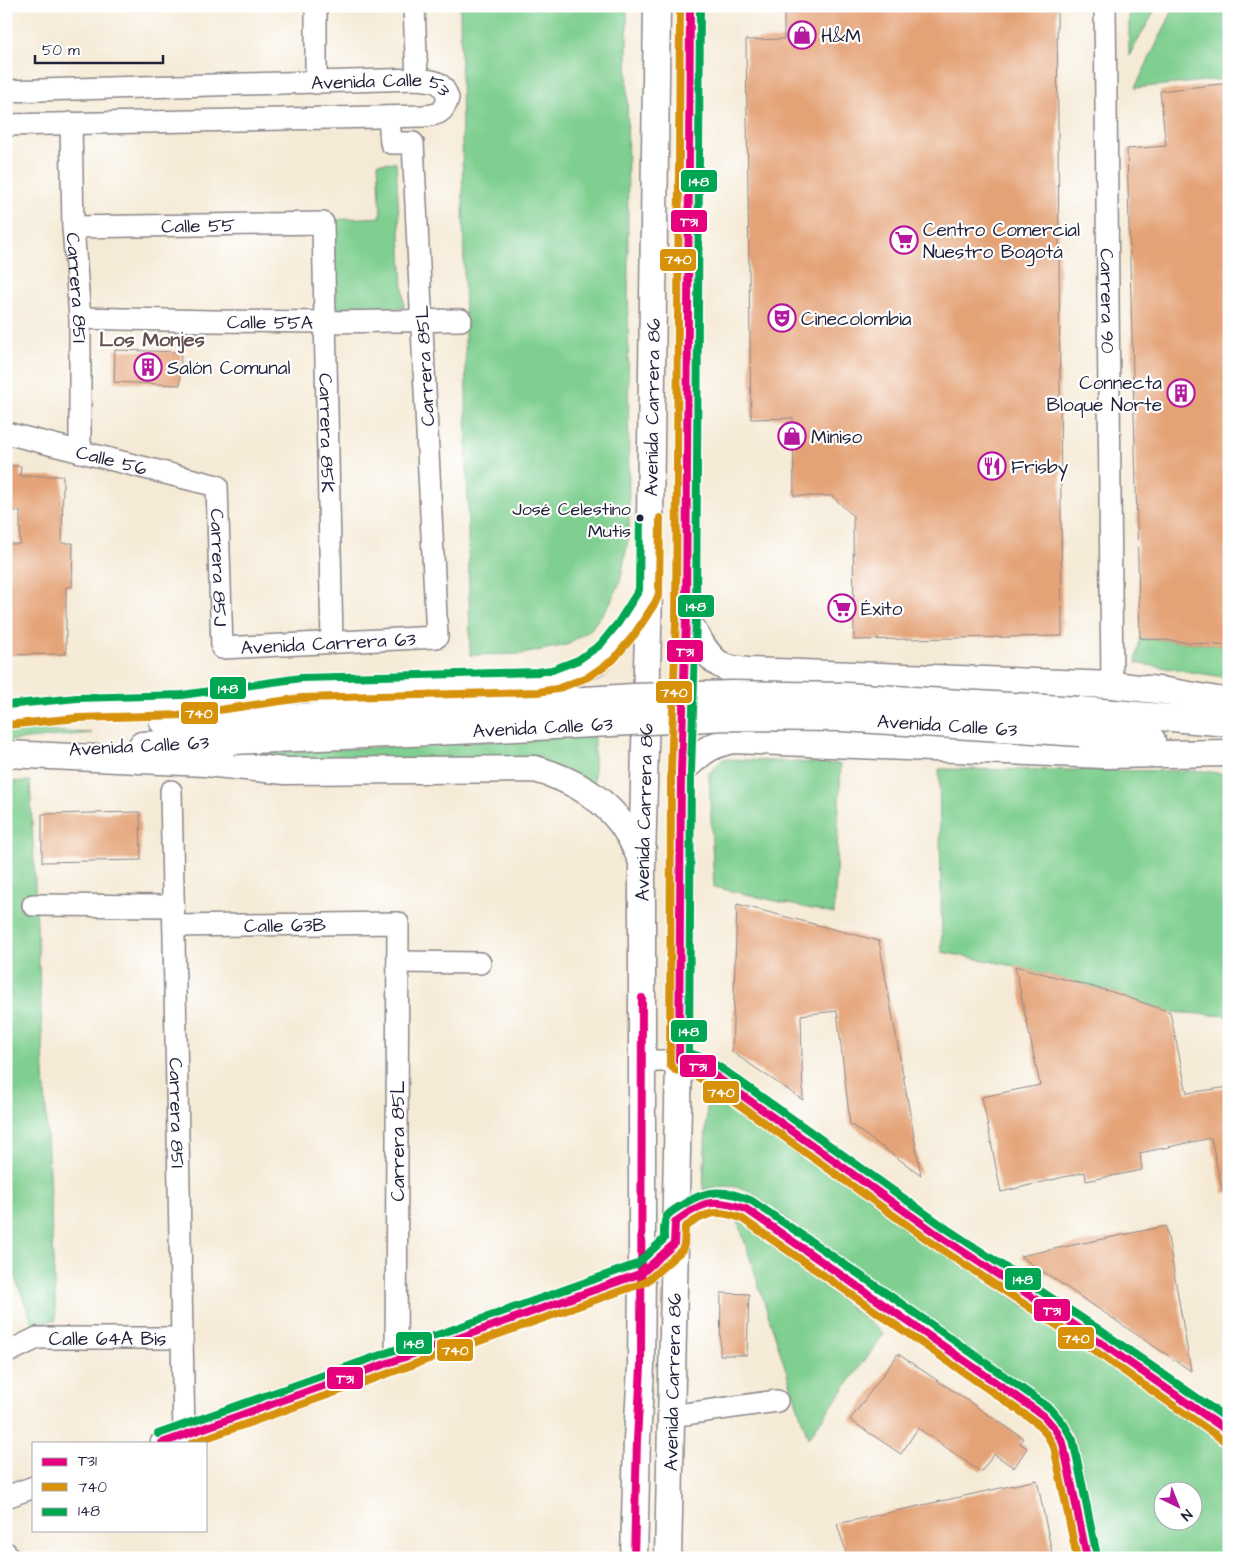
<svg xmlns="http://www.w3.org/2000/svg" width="1235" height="1564" viewBox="0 0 1235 1564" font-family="'Architects Daughter',sans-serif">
	<rect width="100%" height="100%" fill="#fff"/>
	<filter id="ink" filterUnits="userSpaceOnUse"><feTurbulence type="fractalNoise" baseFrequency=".02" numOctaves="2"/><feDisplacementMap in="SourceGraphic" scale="10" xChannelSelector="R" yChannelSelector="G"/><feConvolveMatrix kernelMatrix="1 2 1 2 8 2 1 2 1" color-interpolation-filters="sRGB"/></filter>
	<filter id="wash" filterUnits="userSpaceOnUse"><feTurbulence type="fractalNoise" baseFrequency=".0096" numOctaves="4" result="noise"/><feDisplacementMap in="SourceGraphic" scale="20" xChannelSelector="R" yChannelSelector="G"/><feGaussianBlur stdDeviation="1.12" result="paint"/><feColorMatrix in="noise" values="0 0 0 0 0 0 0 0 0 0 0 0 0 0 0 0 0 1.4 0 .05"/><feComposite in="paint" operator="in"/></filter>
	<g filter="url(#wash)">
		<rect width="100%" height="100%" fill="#f5ead5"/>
		<!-- green -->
		<g fill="#7fcf90" stroke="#507866" fill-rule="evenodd">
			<polygon points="460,6 627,6 629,535 620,582 609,605 590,630 566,645 522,654 470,655"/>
			<polygon points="1129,6 1154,6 1154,12 1129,56"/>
			<polygon points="1175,6 1229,6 1226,79 1135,88"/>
			<polygon points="396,162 404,307 337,311 332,220 381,217 378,163"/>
			<polygon points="1140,638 1229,646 1229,678 1136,663"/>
			<polygon points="6,729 92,733 6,741"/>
			<polygon points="594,736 594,783 355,764 225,755"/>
			<polygon points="723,759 841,764 834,914 714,887 709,773"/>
			<polygon points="939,769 1205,771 1229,775 1229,1016 1170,1012 1112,992 1015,966 942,952"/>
			<polygon points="30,781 56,1320 33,1324 6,1254 6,782"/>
			<path d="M708,1085l204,141 104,74 123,81 90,63v114h-129l-20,-101 -8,-24 -9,-12 -12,-11 -304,-220c-15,-6 -28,-4 -44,0zM1162,1492h30v30h-30z"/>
			<polygon points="737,1218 884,1334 808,1438"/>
		</g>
		<g id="blocks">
			<!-- building -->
			<g fill="#e4a377">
				<polygon points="796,6 1057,6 1062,636 854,640 853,516 832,496 794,496 793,418 751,419 746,40 784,39 784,13 796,13"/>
				<polygon points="1229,83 1229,646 1140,638 1127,149 1166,146 1160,91"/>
				<polygon points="115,350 181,352 180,385 114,382"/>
				<polygon points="6,466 21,466 20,476 63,476 62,543 73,543 72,587 66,587 66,654 6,655 6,544 20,544 20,511 6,511"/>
				<polygon points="140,812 141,860 42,862 42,814"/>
				<polygon points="737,904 879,941 921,1175 850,1124 837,1011 801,1015 803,1100 732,1052"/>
				<polygon points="1015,966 1112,992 1170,1012 1187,1093 1229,1087 1229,1192 1223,1193 1211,1138 1140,1153 1142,1170 1086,1181 1085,1172 1001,1192 982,1097 1040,1085"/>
				<polygon points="1166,1226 1191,1371 1020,1256"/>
				<polygon points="721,1293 749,1294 747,1355 720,1355"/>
				<polygon points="898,1354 1023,1438 1020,1443 1027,1448 1014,1468 994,1454 981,1472 918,1428 901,1454 850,1420"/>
				<polygon points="1037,1480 1053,1558 848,1558 837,1524"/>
			</g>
		</g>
	</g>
	<g filter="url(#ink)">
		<use href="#blocks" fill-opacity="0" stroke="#8c8688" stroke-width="1"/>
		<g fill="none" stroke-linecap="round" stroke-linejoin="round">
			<!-- minor casing -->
			<g stroke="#8c8688" stroke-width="24">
				<g id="minor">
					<polyline points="316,6 316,83"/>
					<polyline points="414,6 417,79"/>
					<path id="s1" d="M1105,6l7,679"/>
					<path id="s2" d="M6,91l411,-12c17,2 25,1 31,19 -4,15 -10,17 -25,18l-417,9"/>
					<path id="s3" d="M71,123l2,104 7,91v134"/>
					<path id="s4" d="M73,227l250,-4 9,419"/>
					<path id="s5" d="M80,318l132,3 113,1 136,-2"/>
					<path id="s6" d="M6,433l211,53 5,162 215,-11 -24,-494h-22l-2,-26"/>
					<path id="s7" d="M171,791l13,643"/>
					<polyline points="33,905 173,906"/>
					<path id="s8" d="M174,926l224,-3 -2,437"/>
					<polyline points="398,962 480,963"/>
					<polyline points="642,1061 679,1061 698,1066 718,1078 941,1237 1091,1336 1229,1432"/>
					<path d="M675,1222c28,-20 37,-27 71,-13l143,98 155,109 11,13 8,14 24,115"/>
					<path id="s9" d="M6,1353l31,-15h145"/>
					<polyline points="671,1416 777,1401"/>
					<polyline points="161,1443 642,1273 674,1244"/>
					<polyline points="6,1497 34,1487"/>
					<polyline points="6,1553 9,1558"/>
				</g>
			</g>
			<!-- major casing -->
			<g stroke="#8c8688" stroke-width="29">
				<g id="major">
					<path d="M686,618c9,15 21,41 37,48 8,4 16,4 24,5l365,14 54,6 63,11"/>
					<polyline points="1079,710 1229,723"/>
					<path d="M6,715l71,-7 106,-3 118,-17 237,-6c61,-7 81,-38 109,-87"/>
					<polyline points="163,722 235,721"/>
					<polyline points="1080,733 1152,740"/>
					<polyline points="142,745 233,741"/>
					<path d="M6,754l200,9 79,8 250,-2c37,10 74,31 94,66 4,7 8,16 12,24"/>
					<path d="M681,771c18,-16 28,-27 53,-31l370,15 125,-2"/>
					<path id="s10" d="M634,1558l3,-118 4,-73 1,-94v-410l7,-271 8,-586"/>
					<path id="s11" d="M668,1558l11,-497 2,-290 5,-153 4,-612"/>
				</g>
			</g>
			<!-- minor -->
			<use href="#minor" stroke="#fff" stroke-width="21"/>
			<!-- major -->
			<use href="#major" stroke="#fff" stroke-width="26"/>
			<!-- major-bridge casing -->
			<g stroke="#8c8688" stroke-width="29" stroke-linecap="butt">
				<g id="major-bridge">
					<polyline points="235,721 634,697 733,694 846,696 1079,710"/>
					<path id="s12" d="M233,741l244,-11 250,-13 115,1 238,15"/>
				</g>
			</g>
			<!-- major-bridge -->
			<use href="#major-bridge" stroke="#fff" stroke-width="26"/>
			<!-- bus-1 casing -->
			<g stroke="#fff" stroke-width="11">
				<g id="bus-1">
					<polyline points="690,6 686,618 681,771 679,1061 698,1066 718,1078 941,1237 1091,1336 1229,1432"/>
					<path d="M162,1443l480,-170 32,-29 1,-22c28,-20 37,-25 71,-13l298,207 11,13 8,14 24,115"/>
					<polyline points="634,1558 637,1440 641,1367 642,998"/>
				</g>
			</g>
			<!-- bus-2 casing -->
			<g stroke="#fff" stroke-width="11">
				<g id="bus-2">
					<polyline points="680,6 676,618 671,771 670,1065 675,1070 694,1075 713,1086 935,1245 1085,1344 1223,1440"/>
					<polyline points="7,725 78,718 184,715 302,698 538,692 557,689 588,677 613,660 634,635 655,603 659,594 660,518"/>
					<path d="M192,1443l454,-161 36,-32 2,-5 1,-18c22,-15 31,-18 56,-9l296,205 10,12 7,12 23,111"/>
				</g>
			</g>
			<!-- bus-3 casing -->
			<g stroke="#fff" stroke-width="11">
				<g id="bus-3">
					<polyline points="700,6 696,618 691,771 689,1053 702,1057 724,1070 947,1229 1097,1328 1229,1420"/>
					<polyline points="6,705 77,698 182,695 301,678 537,672 552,670 578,660 600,645 618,623 639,590 640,518"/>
					<path d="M158,1434l479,-170 27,-25c0,-6 -1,-17 3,-23 3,-4 10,-8 15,-11 24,-16 44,-16 70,-4l143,98 156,110 12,14 10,17 24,116"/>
				</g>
			</g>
			<!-- bus-1 -->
			<use href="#bus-1" stroke="#e5007d" stroke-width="8"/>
			<!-- bus-2 -->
			<use href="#bus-2" stroke="#d79209" stroke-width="8"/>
			<!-- bus-3 -->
			<use href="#bus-3" stroke="#00a651" stroke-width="8"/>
		</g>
	</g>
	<!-- icons -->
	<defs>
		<g id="shop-ring" transform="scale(1.4375)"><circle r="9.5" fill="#fff" stroke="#b5179e" stroke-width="1.5"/><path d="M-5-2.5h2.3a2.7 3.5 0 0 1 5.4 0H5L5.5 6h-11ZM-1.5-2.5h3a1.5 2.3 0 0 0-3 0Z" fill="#b5179e"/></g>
		<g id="supermarket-ring" transform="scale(1.4375)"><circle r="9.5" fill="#fff" stroke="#b5179e" stroke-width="1.5"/><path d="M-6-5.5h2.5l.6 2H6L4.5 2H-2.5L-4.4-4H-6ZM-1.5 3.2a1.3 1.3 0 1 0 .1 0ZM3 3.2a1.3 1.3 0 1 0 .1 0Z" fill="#b5179e"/></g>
		<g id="theatre-ring" transform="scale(1.4375)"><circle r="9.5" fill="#fff" stroke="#b5179e" stroke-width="1.5"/><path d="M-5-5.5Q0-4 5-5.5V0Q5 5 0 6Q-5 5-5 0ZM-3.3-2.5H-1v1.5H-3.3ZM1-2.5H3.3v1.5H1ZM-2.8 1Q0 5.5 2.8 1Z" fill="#b5179e"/></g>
		<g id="building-ring" transform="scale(1.4375)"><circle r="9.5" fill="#fff" stroke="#b5179e" stroke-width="1.5"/><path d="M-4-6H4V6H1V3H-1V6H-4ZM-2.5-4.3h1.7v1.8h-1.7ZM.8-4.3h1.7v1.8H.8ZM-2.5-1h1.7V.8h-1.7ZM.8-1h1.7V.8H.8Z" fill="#b5179e"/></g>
		<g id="restaurant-ring" transform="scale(1.4375)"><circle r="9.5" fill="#fff" stroke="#b5179e" stroke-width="1.5"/><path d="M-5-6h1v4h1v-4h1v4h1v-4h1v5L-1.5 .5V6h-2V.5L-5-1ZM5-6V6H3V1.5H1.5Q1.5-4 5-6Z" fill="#b5179e"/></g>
	</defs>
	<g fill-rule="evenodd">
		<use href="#shop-ring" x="802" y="35"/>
		<use href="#supermarket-ring" x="904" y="240"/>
		<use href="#theatre-ring" x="782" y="318"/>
		<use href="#building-ring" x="148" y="367"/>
		<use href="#building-ring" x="1181" y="393"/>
		<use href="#shop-ring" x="792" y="436"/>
		<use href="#restaurant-ring" x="992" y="466"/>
		<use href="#supermarket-ring" x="842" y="608"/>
	</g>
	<!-- markers -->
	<circle fill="#22223b" stroke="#fff" stroke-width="2" cx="640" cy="518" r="4.5"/>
	<g text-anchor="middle" stroke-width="4.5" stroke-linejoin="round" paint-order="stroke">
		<!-- bus labels -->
		<g font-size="18" fill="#22223b" stroke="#fff" text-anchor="end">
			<text x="631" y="515">José Celestino<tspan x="631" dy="22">Mutis</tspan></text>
		</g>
		<!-- poi labels -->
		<g font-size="19" fill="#22223b" stroke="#fff" text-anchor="start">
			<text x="821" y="42">H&amp;M</text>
			<text x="923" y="236">Centro Comercial<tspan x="923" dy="22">Nuestro Bogotá</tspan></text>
			<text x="801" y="325">Cinecolombia</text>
			<text x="167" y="374">Salón Comunal</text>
			<text x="1162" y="389" text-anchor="end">Connecta<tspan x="1162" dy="22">Bloque Norte</tspan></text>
			<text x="811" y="443">Miniso</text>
			<text x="1011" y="473">Frisby</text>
			<text x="861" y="615">Éxito</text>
		</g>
		<!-- street labels -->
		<g font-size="19" fill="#22223b" stroke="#fff">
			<text dy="7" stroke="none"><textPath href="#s2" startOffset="376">Avenida Calle 53</textPath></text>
			<text dy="7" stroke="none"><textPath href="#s4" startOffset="125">Calle 55</textPath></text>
			<text dy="7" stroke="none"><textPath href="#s3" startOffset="165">Carrera 85I</textPath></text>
			<text dy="7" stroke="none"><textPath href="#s1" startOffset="295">Carrera 90</textPath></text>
			<text dy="7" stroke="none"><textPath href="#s5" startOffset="190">Calle 55A</textPath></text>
			<text transform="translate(424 366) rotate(-93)" y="7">Carrera 85L</text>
			<text dy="7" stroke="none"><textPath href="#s10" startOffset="1151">Avenida Carrera 86</textPath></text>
			<text dy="7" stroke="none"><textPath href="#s4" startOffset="460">Carrera 85K</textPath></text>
			<text dy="7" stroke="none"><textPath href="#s6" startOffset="109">Calle 56</textPath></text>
			<text dy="7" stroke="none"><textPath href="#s6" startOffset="299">Carrera 85J</textPath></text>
			<text dy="7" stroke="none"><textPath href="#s6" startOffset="486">Avenida Carrera 63</textPath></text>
			<text dy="7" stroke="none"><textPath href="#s12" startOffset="715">Avenida Calle 63</textPath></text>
			<text dy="7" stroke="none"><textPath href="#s12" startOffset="310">Avenida Calle 63</textPath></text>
			<text transform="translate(139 745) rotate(-3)" y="7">Avenida Calle 63</text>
			<text dy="7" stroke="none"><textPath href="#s10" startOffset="746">Avenida Carrera 86</textPath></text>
			<text dy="7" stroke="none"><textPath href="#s8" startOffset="111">Calle 63B</textPath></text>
			<text dy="7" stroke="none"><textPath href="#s7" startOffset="322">Carrera 85I</textPath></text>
			<text transform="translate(397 1141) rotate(-90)" y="7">Carrera 85L</text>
			<text dy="7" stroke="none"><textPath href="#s9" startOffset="105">Calle 64A Bis</textPath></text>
			<text dy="7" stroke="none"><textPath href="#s11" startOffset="176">Avenida Carrera 86</textPath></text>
		</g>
		<!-- neighbourhood labels -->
		<g font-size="20" font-weight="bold" fill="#664f50" stroke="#fff">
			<text x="152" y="346">Los Monjes</text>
		</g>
	</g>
	<g stroke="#fff" stroke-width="2">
		<rect x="680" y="169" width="38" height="24" rx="5" fill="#00a651"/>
		<rect x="670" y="209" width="38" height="24" rx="5" fill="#e5007d"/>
		<rect x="659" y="248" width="38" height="24" rx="5" fill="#d79209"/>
		<rect x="677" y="594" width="38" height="24" rx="5" fill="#00a651"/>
		<rect x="666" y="639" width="38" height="24" rx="5" fill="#e5007d"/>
		<rect x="209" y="676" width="38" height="24" rx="5" fill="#00a651"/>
		<rect x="655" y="680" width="38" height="24" rx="5" fill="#d79209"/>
		<rect x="180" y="701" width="39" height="24" rx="5" fill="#d79209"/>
		<rect x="670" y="1019" width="38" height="24" rx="5" fill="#00a651"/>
		<rect x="679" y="1054" width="38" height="24" rx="5" fill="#e5007d"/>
		<rect x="702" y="1080" width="38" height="24" rx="5" fill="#d79209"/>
		<rect x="1004" y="1267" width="38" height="24" rx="5" fill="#00a651"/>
		<rect x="1033" y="1298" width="38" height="24" rx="5" fill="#e5007d"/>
		<rect x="1057" y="1326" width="38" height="24" rx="5" fill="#d79209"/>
		<rect x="395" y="1331" width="38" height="24" rx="5" fill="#00a651"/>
		<rect x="436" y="1338" width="38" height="24" rx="5" fill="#d79209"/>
		<rect x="326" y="1366" width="38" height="24" rx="5" fill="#e5007d"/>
	</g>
	<g font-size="14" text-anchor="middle" font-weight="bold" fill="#fff">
		<text x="699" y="186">148</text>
		<text x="689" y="226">T31</text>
		<text x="678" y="264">740</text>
		<text x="696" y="611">148</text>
		<text x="685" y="656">T31</text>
		<text x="228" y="693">148</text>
		<text x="674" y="697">740</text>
		<text x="199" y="718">740</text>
		<text x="689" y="1036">148</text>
		<text x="698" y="1071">T31</text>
		<text x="721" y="1097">740</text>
		<text x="1023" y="1284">148</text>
		<text x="1052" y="1315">T31</text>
		<text x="1076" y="1343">740</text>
		<text x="414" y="1348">148</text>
		<text x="455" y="1355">740</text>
		<text x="345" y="1383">T31</text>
	</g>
	<!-- margin -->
	<rect width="1235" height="1564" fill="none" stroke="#fff" stroke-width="25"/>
	<!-- legend -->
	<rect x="32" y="1442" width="175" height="90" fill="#ffffff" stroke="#a7a7b1"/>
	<rect x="42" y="1458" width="25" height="8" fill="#e5007d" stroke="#a7a7b1"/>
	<text x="78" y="1466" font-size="15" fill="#22223b">T31</text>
	<rect x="42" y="1483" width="25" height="8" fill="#d79209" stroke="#a7a7b1"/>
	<text x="78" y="1492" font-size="15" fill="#22223b">740</text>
	<rect x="42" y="1508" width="25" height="8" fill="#00a651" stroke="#a7a7b1"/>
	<text x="78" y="1516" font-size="15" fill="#22223b">148</text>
	<!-- north arrow -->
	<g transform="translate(1178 1506) rotate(137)"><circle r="24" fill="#ffffff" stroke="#a7a7b1"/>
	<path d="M0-4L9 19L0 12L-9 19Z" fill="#b5179e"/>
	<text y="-8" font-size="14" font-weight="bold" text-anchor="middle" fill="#22223b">N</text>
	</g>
	<!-- scale -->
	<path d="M35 55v8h128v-8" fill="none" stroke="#22223b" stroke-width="2.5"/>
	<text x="42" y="55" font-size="15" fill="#22223b" stroke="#ffffff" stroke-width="4" paint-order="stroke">50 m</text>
</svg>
